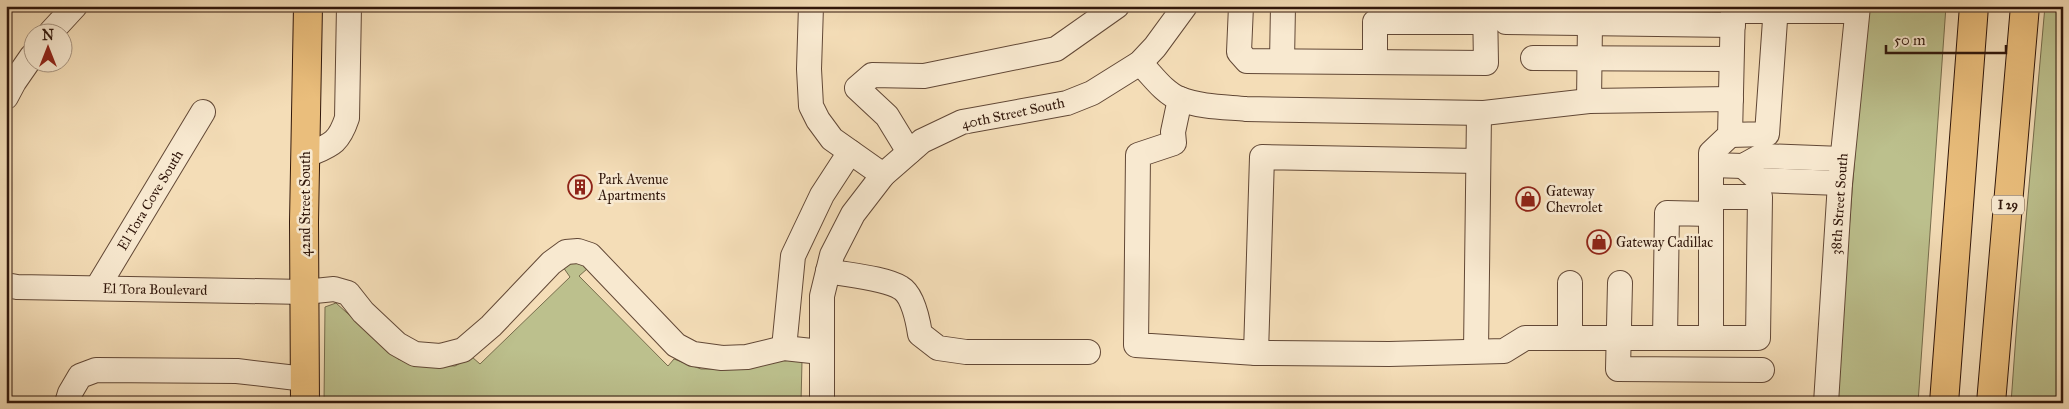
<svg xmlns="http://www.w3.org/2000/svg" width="2069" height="409" viewBox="0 0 2069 409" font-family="'IM FELL Great Primer',serif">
	<rect width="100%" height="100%" fill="#f4ddb7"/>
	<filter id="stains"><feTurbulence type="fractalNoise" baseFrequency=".004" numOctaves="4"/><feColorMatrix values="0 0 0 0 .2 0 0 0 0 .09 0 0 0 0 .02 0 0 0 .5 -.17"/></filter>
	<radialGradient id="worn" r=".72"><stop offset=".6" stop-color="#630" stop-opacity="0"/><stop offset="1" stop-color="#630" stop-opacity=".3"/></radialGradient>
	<!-- green -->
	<g fill="#bcc08d" stroke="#766c4c">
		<polygon points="1867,6 1946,6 1918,403 1837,403 1848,242"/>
		<polygon points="2045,6 2063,6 2063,403 2011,403 2017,321"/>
		<polygon points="569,262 580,262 587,269 579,276 668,366 674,359 701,369 747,369 776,358 802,361 801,403 324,403 325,307 336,303 398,359 412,364 455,366 472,357 480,364 570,277 563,267"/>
	</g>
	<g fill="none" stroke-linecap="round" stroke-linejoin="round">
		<!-- minor casing -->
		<g stroke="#624836" stroke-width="26">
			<g id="minor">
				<polyline points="811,6 809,69 811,106 818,120 832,139 883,175"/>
				<polyline points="1241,6 1239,52 1247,61 1486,63 1485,6"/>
				<polyline points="1505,6 1506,22 1733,25"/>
				<polyline points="1733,11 1857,11"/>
				<polyline points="51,32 75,6"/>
				<polyline points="1533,58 1731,59"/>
				<polyline points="1282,61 1283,6"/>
				<polyline points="1375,62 1375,22 1486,22"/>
				<path d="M1140,63c12,12 24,30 40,36 20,8 45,8 66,10l238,4 105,-12 142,-2"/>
				<polyline points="6,97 14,82 32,56"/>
				<polyline points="1180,99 1173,132 1174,143 1138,155 1136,345 1256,353 1389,354 1504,351 1525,338 1758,338 1760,197 1711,197 1711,338"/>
				<polyline points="1589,101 1590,23"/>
				<polyline points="1730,135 1767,134 1776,6"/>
				<polyline points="909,152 887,116 857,88 872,75 924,76 1056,49 1117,6"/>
				<path d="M305,156c25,-11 33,-11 42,-38l2,-112"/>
				<polyline points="1711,165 1743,166 1761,156 1842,159"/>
				<polyline points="1743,166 1759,180 1840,183"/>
				<polyline points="1711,197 1711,153 1730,135 1733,6"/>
				<path d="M828,271c19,4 57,7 73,17 12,7 17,33 19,46l18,14 28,4h122"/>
				<polyline points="1620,283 1618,369 1762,370"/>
				<polyline points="6,285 17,287 305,292 334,289 348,293 363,312 397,344 415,354 440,356 463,350 491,326 551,263 566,252 578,251 590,255 676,345 693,354 722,358 747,357 784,348 821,352"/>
				<polyline points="97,288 203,112"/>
				<polyline points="1570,338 1570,283"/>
				<polyline points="1665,338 1667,213 1711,214"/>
				<polyline points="784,348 793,256 822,195 850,152"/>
				<polyline points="1476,351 1479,113"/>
				<polyline points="1256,353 1262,157 1478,161"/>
				<polyline points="67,403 70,393 80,376 96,370 237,371 305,379"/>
				<polyline points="822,403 822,296 832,255 853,214 883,175 922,141 962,122 1067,103 1092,93 1140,63 1155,47 1185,6"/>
				<polyline points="1826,403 1840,183 1858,6"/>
			</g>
		</g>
		<!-- major casing -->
		<g stroke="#31170b" stroke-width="30">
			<polyline id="major" points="305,403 304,222 308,6"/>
		</g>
		<!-- highway casing -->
		<g stroke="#31170b" stroke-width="30">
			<g id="highway">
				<polyline points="1944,403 1974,6"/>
				<polyline points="1991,403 2025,6"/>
			</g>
		</g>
		<!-- minor -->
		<use href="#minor" stroke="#f8e9d0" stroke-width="24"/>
		<!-- major -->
		<use href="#major" stroke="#eabe7c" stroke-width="28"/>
		<!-- highway -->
		<use href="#highway" stroke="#eabe7c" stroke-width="28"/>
	</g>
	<!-- icons -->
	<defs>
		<g id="building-ring" transform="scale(1.25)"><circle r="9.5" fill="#f8e9d0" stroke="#8f2418" stroke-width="1.5"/><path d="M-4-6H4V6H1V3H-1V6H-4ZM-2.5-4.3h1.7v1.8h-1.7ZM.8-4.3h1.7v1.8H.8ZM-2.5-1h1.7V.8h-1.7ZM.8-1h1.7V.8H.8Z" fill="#8f2418"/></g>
		<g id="shop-ring" transform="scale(1.25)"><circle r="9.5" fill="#f8e9d0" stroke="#8f2418" stroke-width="1.5"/><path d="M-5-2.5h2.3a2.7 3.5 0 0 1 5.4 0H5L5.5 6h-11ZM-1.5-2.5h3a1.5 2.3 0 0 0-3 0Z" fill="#8f2418"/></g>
	</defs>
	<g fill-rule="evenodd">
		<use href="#building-ring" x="580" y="187"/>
		<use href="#shop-ring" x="1528" y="199"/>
		<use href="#shop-ring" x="1599" y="242"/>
	</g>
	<g text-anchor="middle" stroke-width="5" stroke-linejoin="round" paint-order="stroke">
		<!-- shield labels -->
		<rect fill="#f8e9d0" stroke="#6d5646" stroke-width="1" x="1992" y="195.5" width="32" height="19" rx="4"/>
		<g font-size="12" font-weight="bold" fill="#31170b">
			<text x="2008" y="209">I 29</text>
		</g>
		<!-- street labels -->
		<g font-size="14" fill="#31170b" stroke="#f8e9d0">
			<text transform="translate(1013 113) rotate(-12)" y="5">40th Street South</text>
			<text transform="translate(150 200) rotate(-59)" y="5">El Tora Cove South</text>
			<text transform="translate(305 204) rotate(-90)" y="5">42nd Street South</text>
			<text transform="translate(1839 204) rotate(-86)" y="5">38th Street South</text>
			<text transform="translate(155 289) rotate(1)" y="5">El Tora Boulevard</text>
		</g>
		<!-- poi labels -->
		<g font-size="14" fill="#31170b" stroke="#f8e9d0" text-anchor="start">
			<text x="598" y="184">Park Avenue<tspan x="598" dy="16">Apartments</tspan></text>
			<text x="1546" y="196">Gateway<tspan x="1546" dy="16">Chevrolet</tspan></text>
			<text x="1616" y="247">Gateway Cadillac</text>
		</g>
	</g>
	<!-- margin -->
	<rect width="2069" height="409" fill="none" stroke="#f4ddb7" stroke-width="25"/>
	<rect x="8" y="8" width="2054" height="394" fill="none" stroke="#31170b" stroke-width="2.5"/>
	<rect x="12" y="12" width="2044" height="384" fill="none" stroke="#31170b"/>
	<!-- north arrow -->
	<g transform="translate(48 48)"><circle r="24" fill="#f8e9d0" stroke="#a89581"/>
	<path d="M0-4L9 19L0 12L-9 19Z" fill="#8f2418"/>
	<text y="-8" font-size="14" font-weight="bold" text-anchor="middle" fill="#31170b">N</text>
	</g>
	<!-- scale -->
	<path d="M1886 45v8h120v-8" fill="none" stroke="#31170b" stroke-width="2.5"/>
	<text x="1894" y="45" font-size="15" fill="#31170b" stroke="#f8e9d0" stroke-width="4" paint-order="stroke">50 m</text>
	<rect width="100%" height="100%" filter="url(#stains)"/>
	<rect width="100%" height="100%" fill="url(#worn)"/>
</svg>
